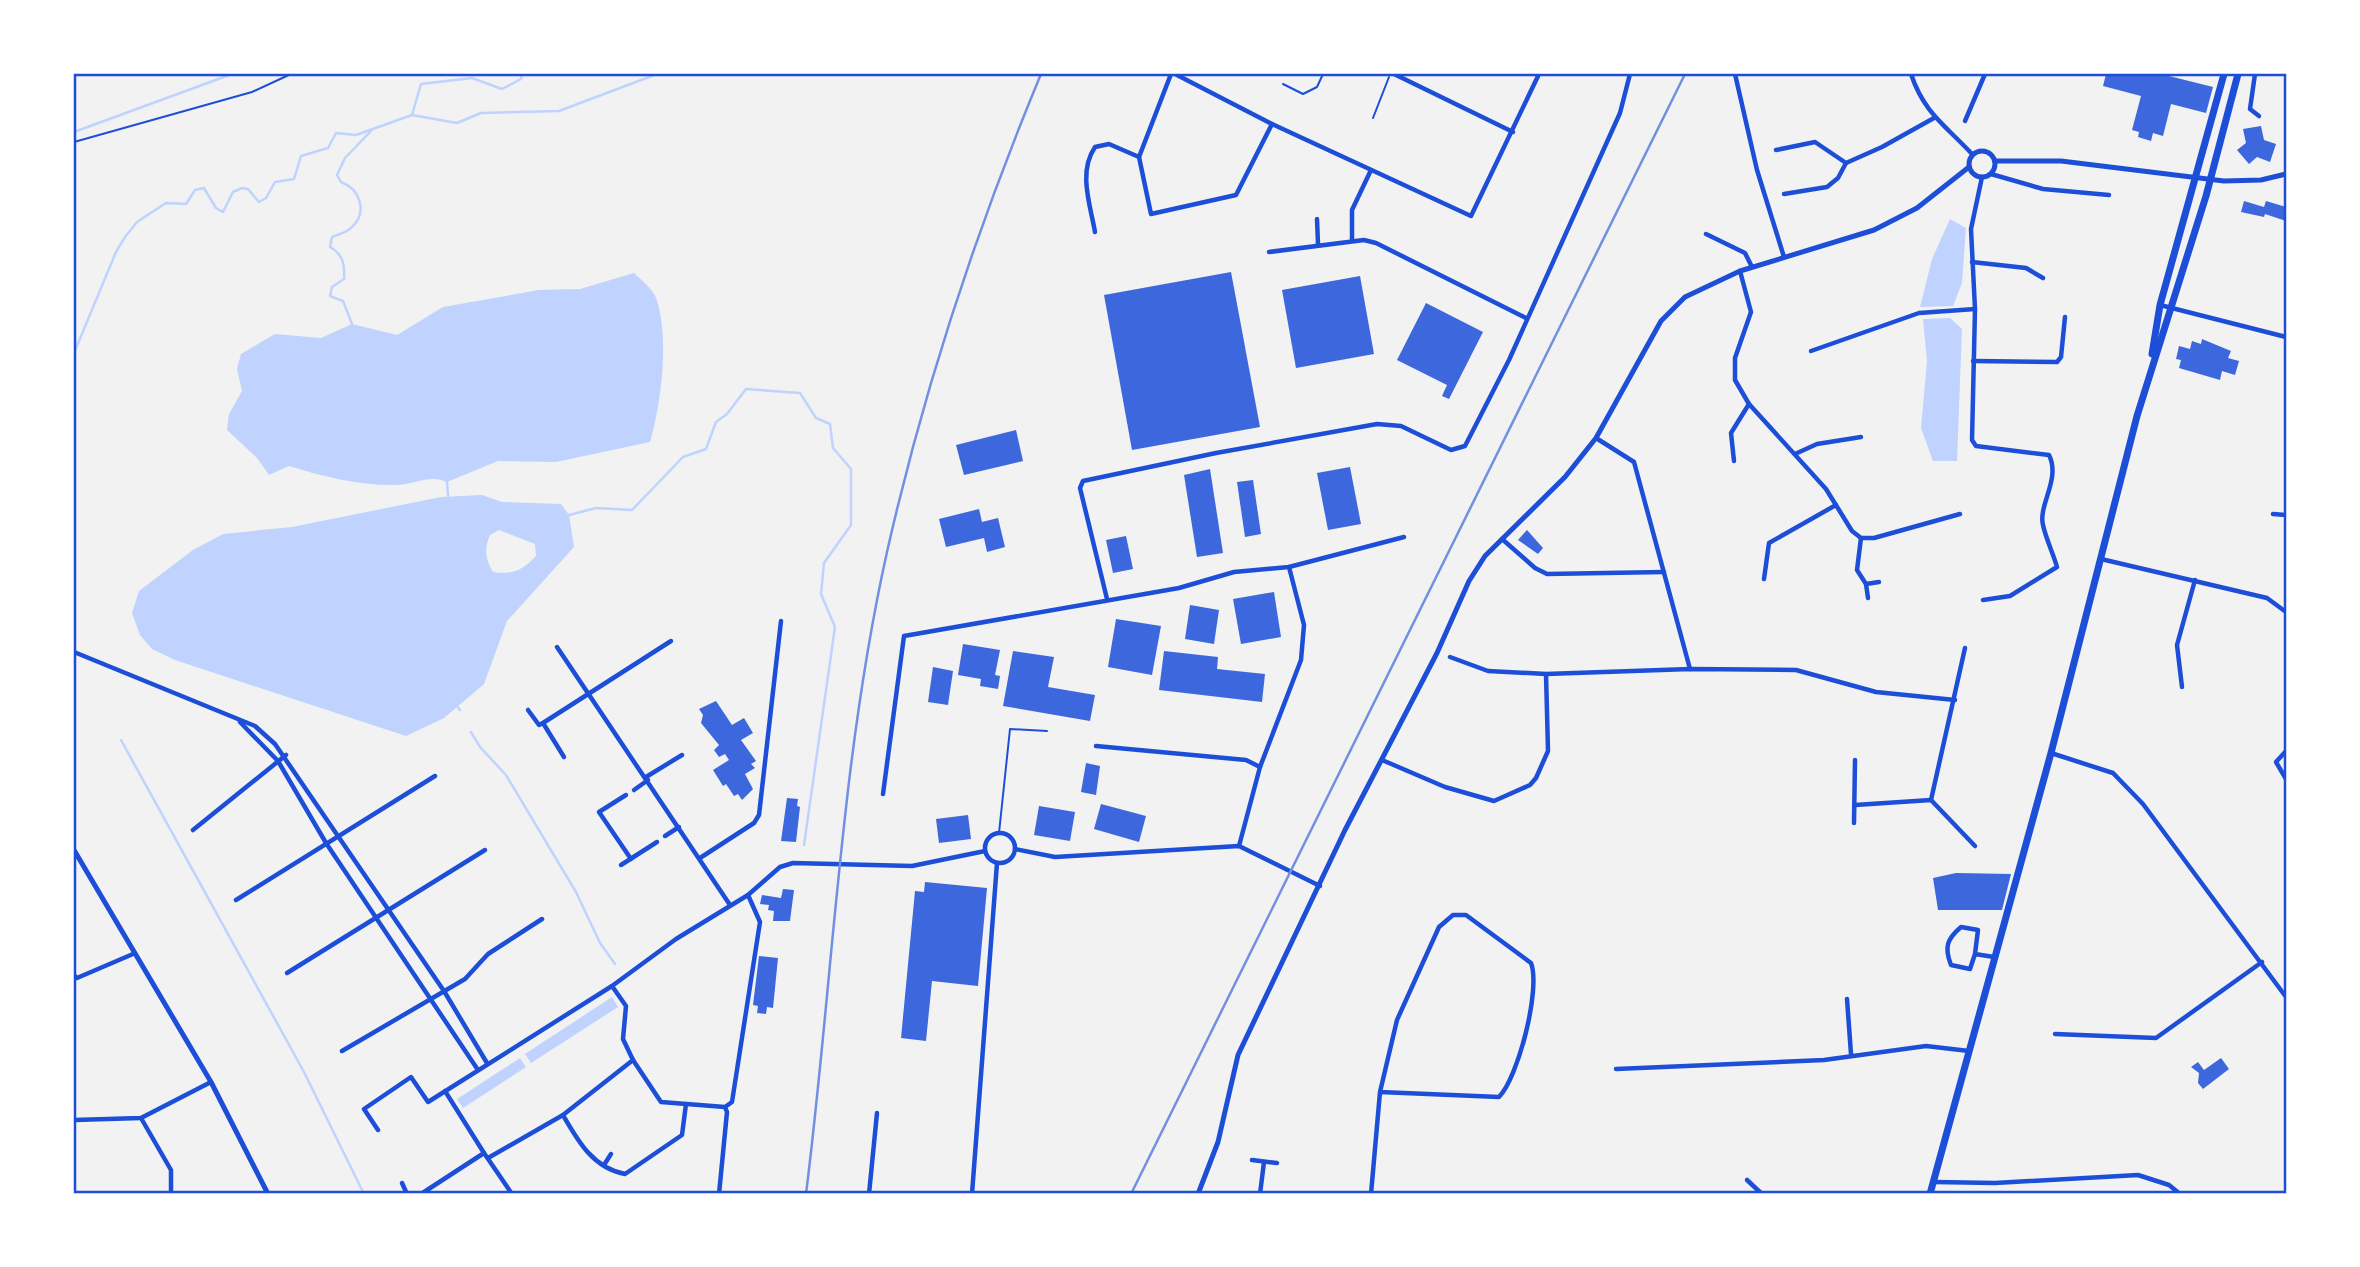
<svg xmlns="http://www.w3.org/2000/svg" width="2360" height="1267" viewBox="0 0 2360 1267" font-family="Roboto,sans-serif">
	<rect width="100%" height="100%" fill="#f2f2f2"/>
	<!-- water -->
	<g fill="#bfd3fe" fill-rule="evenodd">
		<polygon points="1950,219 1966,228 1962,283 1953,306 1920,307 1932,259"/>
		<path d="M634,273c7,7 19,16 22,25 14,38 5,107 -6,144l-94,20 -58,-1 -51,21c-17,-8 -31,2 -49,3 -38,1 -73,-8 -109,-19l-20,9 -12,-17 -30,-28 2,-16 13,-23 -5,-22 4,-15 34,-20 46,4 31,-14 45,11 46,-28 96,-17 41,-1z"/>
		<polygon points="1950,318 1962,329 1957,461 1933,461 1921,428 1927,361 1923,319"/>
		<path d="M482,495l20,7 59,2 8,11 5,32 -67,74 -23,63 -40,34 -38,18 -231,-76 -23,-11 -12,-14 -8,-22 7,-22 54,-41 30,-16 69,-7 149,-30zM499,530l36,14 1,12c-13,14 -23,19 -43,16 -8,-13 -9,-23 -3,-37z"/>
		<polygon points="612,997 618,1007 531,1063 525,1054"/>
		<polygon points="520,1058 526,1067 463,1108 457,1099"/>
	</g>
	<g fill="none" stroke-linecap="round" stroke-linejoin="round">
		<!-- stream -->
		<g stroke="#bfd3fe" stroke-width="2.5">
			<polyline points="412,115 457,123 481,113 559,111 657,74"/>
			<polyline points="412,115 421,84 472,78 502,89 521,79 522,74"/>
			<polyline points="74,132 232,74"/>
			<path d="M352,324l-9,-23 -13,-5 2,-9 12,-8c1,-14 -1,-25 -14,-32l2,-10c6,-3 15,-4 20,-10 16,-15 8,-38 -11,-45l-4,-7 8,-17 26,-27"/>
			<polyline points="74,353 116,252 125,237 137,222 166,203 186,204 195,190 204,188 216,208 223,212 233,192 242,188 248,189 259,202 266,198 275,182 294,179 301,156 328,148 336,133 356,135 412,115"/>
			<polyline points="447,482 448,496"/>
			<polyline points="569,515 596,508 632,510 683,457 706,449 716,422 727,414 746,389 800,393 816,418 830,424 833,448 851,469 851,525 824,563 821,594 835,627 804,845"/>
			<polyline points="457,706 460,710"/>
			<polyline points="471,732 480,747 506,775 576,892 600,943 615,964"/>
			<polyline points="121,740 304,1072 364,1194"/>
		</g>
	</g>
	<!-- building -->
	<g fill="#3d67dc">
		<polygon points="2106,74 2161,74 2213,87 2206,113 2171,104 2163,136 2153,133 2151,141 2138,137 2139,132 2132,130 2141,96 2103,86"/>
		<polygon points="2261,126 2264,140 2276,144 2270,162 2257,157 2249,164 2237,150 2246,143 2243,129"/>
		<polygon points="2244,201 2264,207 2266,201 2286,207 2286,221 2265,214 2264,217 2241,212"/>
		<polygon points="1231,272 1260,427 1132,450 1104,295"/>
		<polygon points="1360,276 1374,354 1296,368 1282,290"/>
		<polygon points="1426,303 1483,332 1449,399 1442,396 1447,385 1397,360"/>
		<polygon points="2202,339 2231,351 2228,358 2239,361 2235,375 2222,371 2220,380 2179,368 2181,360 2176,359 2179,346 2190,349 2192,341 2201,344"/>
		<polygon points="1016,430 1023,461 964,475 956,445"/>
		<polygon points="1350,467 1361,524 1328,530 1317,473"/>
		<polygon points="1210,469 1223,553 1197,557 1184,475"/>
		<polygon points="1253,480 1261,534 1245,537 1237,482"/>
		<polygon points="979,509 982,522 998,518 1005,547 987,552 984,538 946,547 939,519"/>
		<polygon points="1527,530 1543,548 1538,554 1518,540"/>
		<polygon points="1126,536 1133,569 1113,573 1106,540"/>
		<polygon points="1274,592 1281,637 1241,644 1233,599"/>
		<polygon points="1190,605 1219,610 1214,644 1185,639"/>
		<polygon points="1116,619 1161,626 1152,675 1108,667"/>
		<polygon points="963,644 1000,650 995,675 1000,676 998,689 980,686 981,679 958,675"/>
		<polygon points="1013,651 1054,657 1048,687 1095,695 1090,721 1003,706"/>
		<polygon points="1164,651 1218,657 1217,669 1265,674 1262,702 1159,690"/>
		<polygon points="933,667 953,671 948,705 928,702"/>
		<polygon points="716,701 732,725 744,718 753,733 741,740 756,761 751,764 755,768 745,774 753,789 742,800 738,794 734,796 726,784 723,786 713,770 729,760 725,754 719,757 714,750 719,745 701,723 703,715 699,709"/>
		<polygon points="1086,763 1100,766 1096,795 1081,792"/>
		<polygon points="787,798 798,799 797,806 800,807 796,842 781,841"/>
		<polygon points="1101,804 1146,816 1139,842 1094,829"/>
		<polygon points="1039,806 1075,812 1070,841 1034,835"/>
		<polygon points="968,815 971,839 939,843 936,819"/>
		<polygon points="1956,873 2011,874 2002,910 1938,910 1933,878"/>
		<polygon points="925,882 987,888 978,986 932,981 926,1041 901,1038 915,891 924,892"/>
		<polygon points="783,889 794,890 790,921 773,921 774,911 768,910 769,905 760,904 762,895 781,898"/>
		<polygon points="759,956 778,958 773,1008 767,1007 766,1014 757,1013 758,1006 753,1005"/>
		<polygon points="2221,1058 2229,1069 2203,1089 2198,1083 2199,1073 2191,1067 2198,1062 2204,1070"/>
	</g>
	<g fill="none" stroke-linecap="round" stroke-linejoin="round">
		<!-- path -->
		<g stroke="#1d4ed8" stroke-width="2">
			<polyline points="1283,84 1303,94 1317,87 1323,74"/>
			<polyline points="1373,118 1389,77"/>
			<polyline points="74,142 252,92 291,74"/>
		</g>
		<!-- service -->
		<polyline stroke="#1d4ed8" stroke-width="2" points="999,833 1010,729 1047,731"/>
		<!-- minor -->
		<g stroke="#1d4ed8" stroke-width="4.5">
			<polyline points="1175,74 1272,124 1471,216 1539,74"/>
			<polyline points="1394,74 1513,132"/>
			<polyline points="1735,74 1757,170 1784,257"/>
			<path d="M1911,74c13,39 34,51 61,80"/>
			<polyline points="2255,74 2250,109 2259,116"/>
			<polyline points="1965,121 1985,74"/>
			<polyline points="1776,150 1815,142 1846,163"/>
			<polyline points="1139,157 1151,214 1236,195 1272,124"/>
			<polyline points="1991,174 2043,189 2109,195"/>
			<path d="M1982,177l-11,52 4,80 -3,131 4,6 73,9c12,24 -11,50 -6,70 3,14 10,28 14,42l-47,29 -27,4"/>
			<polyline points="1784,194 1827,187 1838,178 1846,163 1882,147 1934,118"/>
			<polyline points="1317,219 1318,244"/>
			<path d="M1095,232c-5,-28 -17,-60 0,-85l14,-3 30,13 32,-83"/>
			<polyline points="1706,234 1745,253 1752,267"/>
			<polyline points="1352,239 1352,210 1371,170"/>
			<polyline points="1269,252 1364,240 1376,243 1526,318"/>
			<polyline points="1972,262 2026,268 2043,278"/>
			<polyline points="1740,271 1751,312 1735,358 1735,380 1749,404 1826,489 1852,531 1861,538 1874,538 1960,514"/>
			<polyline points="2160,305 2286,337"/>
			<polyline points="1811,351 1919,313 1975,309"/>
			<polyline points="1973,361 2057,362 2061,357 2065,317"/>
			<polyline points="1596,438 1634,462 1690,669"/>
			<polyline points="1795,454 1817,444 1861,437"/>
			<polyline points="1734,461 1731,433 1749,404"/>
			<polyline points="2273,514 2286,515"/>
			<polyline points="1861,538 1857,570 1866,584 1868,598"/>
			<polyline points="1502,539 1535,568 1547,574 1664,572"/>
			<polyline points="2101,559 2267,598 2286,612"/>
			<polyline points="1764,579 1769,543 1836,505"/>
			<polyline points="1866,584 1879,582"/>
			<polyline points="1107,599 1080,488 1083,481 1216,453 1377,424 1401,426 1451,450 1465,446 1509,360 1620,113 1630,74"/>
			<polyline points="557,647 730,905"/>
			<polyline points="74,652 255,726 275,744 444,991 487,1063"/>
			<polyline points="1450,657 1488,671 1546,674 1690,669 1796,670 1876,692 1955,700"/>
			<polyline points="2182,687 2177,645 2195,580"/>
			<polyline points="528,710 539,725 543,723"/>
			<polyline points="240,722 278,761 326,843 478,1070"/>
			<polyline points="1096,746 1246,760 1260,767"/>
			<polyline points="2286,751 2276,762 2286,779"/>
			<polyline points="2051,753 2113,773 2143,804 2286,997"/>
			<polyline points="564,757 543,723 671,641"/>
			<polyline points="1382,760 1445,787 1494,801 1530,785 1536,778 1548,751 1546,674"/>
			<polyline points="646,777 682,755"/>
			<polyline points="634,790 648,780"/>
			<polyline points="883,794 904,636 1179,588 1234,572 1289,567 1404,537"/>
			<polyline points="626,795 599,812 631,859"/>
			<polyline points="1931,800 1965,648"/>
			<polyline points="1855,805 1931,800 1975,846"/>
			<polyline points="1854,823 1855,760"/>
			<polyline points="193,830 286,755"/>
			<circle cx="1000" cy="848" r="15"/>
			<polyline points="665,836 679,827"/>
			<polyline points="1239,846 1260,767 1301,660 1304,625 1289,567"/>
			<polyline points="1015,849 1055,857 1239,846 1320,886"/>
			<polyline points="700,858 754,823 759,815 781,621"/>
			<polyline points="621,865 657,842"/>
			<polyline points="236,900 435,776"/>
			<path d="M1975,954l-5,15 -19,-4c-7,-18 -4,-26 10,-38l17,3 -3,24 19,3"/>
			<polyline points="287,973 485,850"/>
			<polyline points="74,975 77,978 133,954"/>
			<polyline points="612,986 626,1006 623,1039 633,1060 661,1102 725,1107 732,1102 760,922 748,895"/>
			<polyline points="1847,999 1851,1054"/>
			<polyline points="2055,1034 2156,1038 2262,962"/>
			<polyline points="342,1051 465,979 488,954 542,919"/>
			<polyline points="1616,1069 1824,1060 1926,1046 1969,1051"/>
			<path d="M563,1115c15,26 30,53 62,59l57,-39 4,-31"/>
			<polyline points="141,1118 171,1170 171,1194"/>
			<polyline points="74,1120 141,1118 211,1082"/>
			<polyline points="378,1130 364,1109 411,1077 428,1102 612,986 676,939 748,895 780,867 793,863 912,866 985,851"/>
			<polyline points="484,1153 512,1194"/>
			<polyline points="488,1158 563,1115 633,1060"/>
			<polyline points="1252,1160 1277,1163"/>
			<polyline points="604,1165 611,1154"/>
			<polyline points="1747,1180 1762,1194"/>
			<polyline points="1934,1182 1995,1183 2138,1175 2169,1185 2180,1194"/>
			<polyline points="402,1183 407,1194"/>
			<polyline points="421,1194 484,1153 445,1091"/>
			<polyline points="719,1194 727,1112 725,1107"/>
			<polyline points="869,1194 877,1113"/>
			<polyline points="972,1194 997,863"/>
			<polyline points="1260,1194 1264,1162"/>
			<path d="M1371,1194l9,-102 17,-72 42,-93 14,-12h13l65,48c10,26 -13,115 -32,134l-119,-5"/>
		</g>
		<!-- tertiary -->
		<g stroke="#1d4ed8" stroke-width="5">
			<circle cx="1982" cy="164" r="13"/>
			<polyline points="1995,161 2061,161 2224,181 2261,180 2286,174"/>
			<polyline points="74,850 211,1082 268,1194"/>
			<polyline points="1198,1194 1218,1142 1238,1055 1345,830 1437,653 1469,581 1485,556 1565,477 1596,438 1661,321 1685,297 1740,271 1874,230 1917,208 1969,167"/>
		</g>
		<!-- primary -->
		<g stroke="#1d4ed8" stroke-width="7">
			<polyline points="2152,354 2160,305 2224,74"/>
			<polyline points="1930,1194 2051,753 2137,416 2206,196 2238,74"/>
		</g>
		<!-- rail -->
		<g stroke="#7290e2" stroke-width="2.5">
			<path d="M806,1194c27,-214 34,-431 81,-642 37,-164 90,-324 154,-478"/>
			<polyline points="1131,1194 1685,74"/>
		</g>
	</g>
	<!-- border -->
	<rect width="2360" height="1267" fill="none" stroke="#ffffff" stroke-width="150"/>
	<rect x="75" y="75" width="2210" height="1117" fill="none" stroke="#1d4ed8" stroke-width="2.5"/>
</svg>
